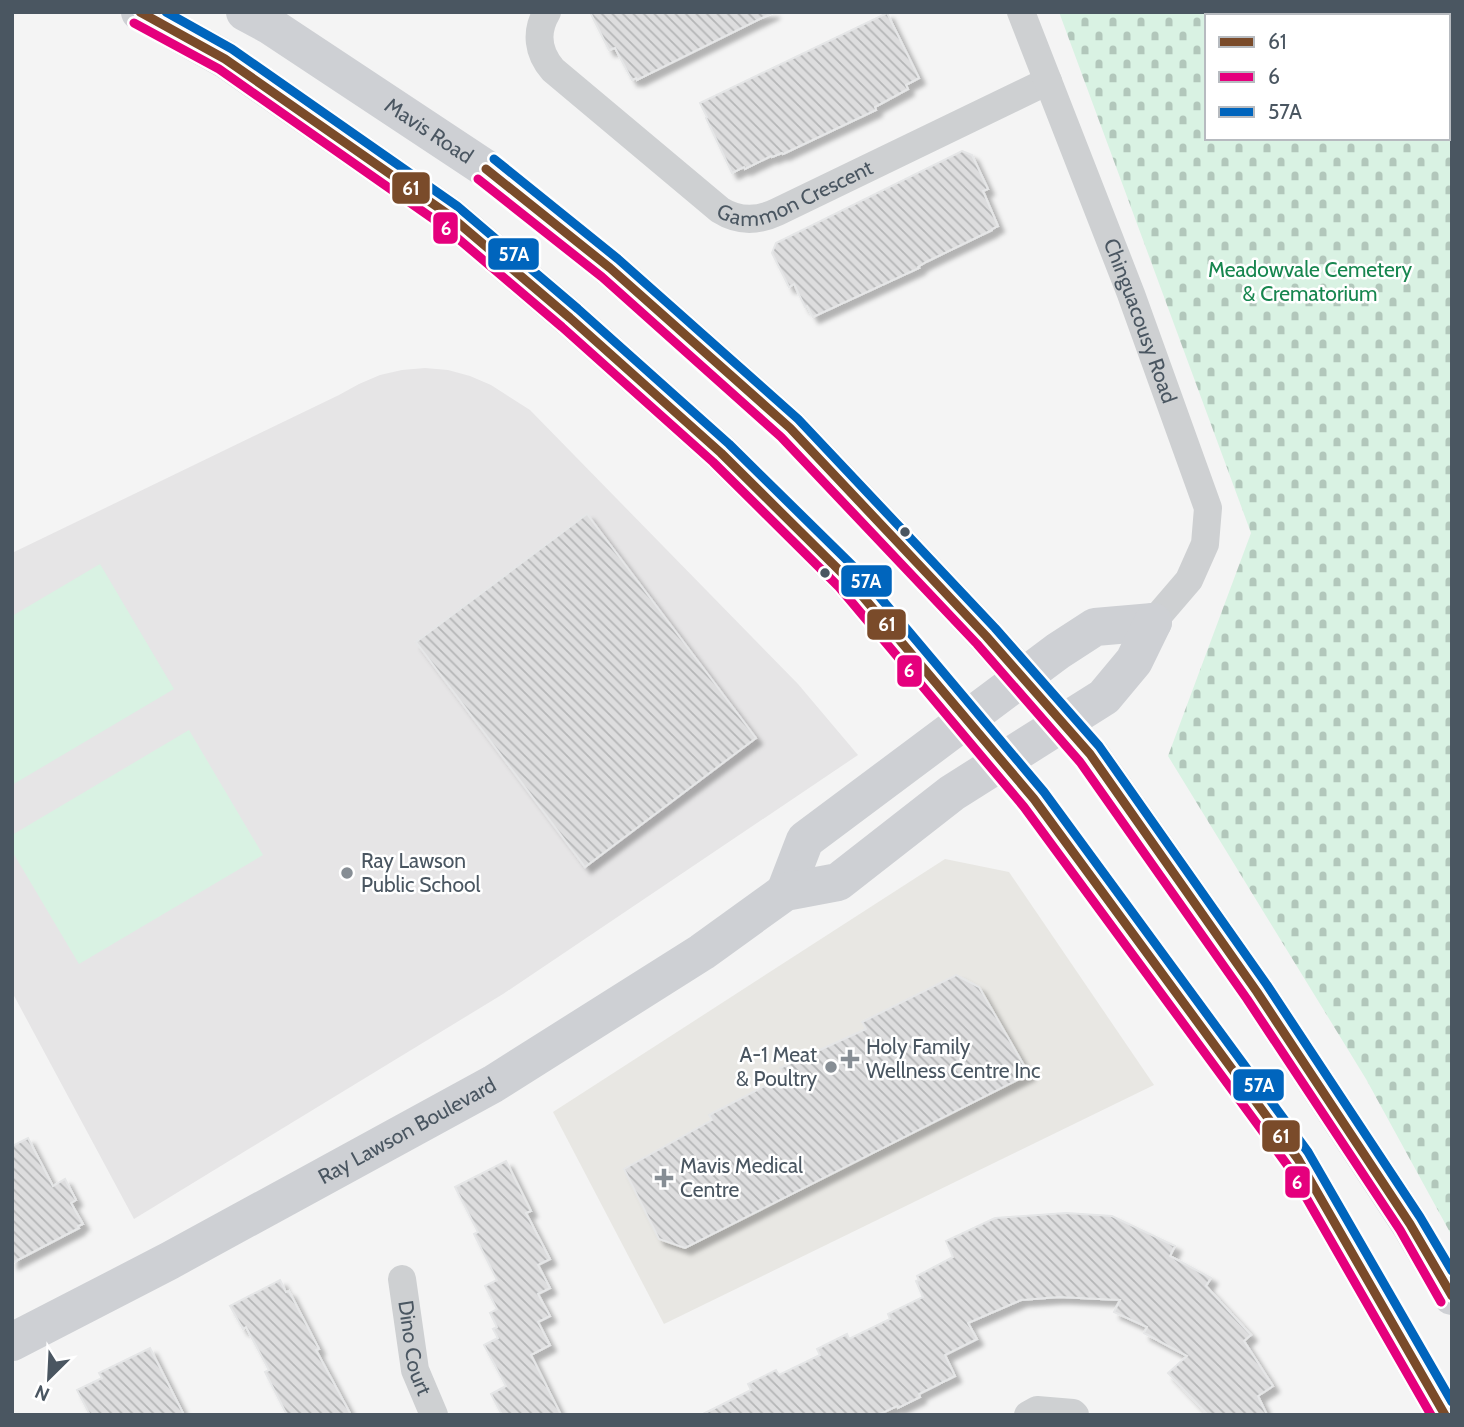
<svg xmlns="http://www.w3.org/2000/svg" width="1464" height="1427" viewBox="0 0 1464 1427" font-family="Cabin,sans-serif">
	<defs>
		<pattern id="cemetery-stones" width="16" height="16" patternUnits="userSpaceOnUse" patternTransform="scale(1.75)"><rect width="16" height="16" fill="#d9f2e3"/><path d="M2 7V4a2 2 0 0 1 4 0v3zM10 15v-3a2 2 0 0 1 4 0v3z" fill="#b2c7bb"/></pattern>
		<pattern id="building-back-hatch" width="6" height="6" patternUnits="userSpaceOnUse" patternTransform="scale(1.75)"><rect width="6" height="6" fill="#ddddde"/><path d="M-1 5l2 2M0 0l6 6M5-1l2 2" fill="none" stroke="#b5b6b7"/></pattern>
		<filter id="shadow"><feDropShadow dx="6" dy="6" stdDeviation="2" flood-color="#0004"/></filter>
	</defs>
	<rect width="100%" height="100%" fill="#f4f4f4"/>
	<!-- commercial -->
	<polygon fill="#e8e7e3" points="945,859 1009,872 1154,1085 664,1324 553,1112"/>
	<!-- education -->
	<polygon fill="#e6e5e6" points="425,368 448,370 470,376 491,385 530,410 798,684 858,755 503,994 134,1219 12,992 12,553 339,395 359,384 380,375 402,370"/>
	<!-- cemetery -->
	<path fill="url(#cemetery-stones)" fill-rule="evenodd" d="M1059,12h393v1224l-86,-157 -198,-323 83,-223zM1207,16h241v122h-241z"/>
	<!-- garden -->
	<g fill="#d9f2e3">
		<polygon points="100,564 174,689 12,785 12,616"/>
		<polygon points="189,730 263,855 79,964 12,851 12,835"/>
	</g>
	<!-- building -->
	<g fill="url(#building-back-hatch)" stroke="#e5e6e7" stroke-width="2" filter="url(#shadow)">
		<polygon points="590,12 774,12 637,80 636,78 632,80 615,48 609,50"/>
		<polygon points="887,13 919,78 906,85 908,89 875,107 876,110 783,154 782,153 772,157 771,156 745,169 744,167 732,173 706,118 707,117 700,103"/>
		<polygon points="962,151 972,155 988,189 983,191 998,226 992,229 992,230 926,262 918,267 919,268 813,317 807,306 805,307 794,284 789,287 772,253 776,243"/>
		<polygon points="587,514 756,738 585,867 416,642"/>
		<polygon points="956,975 979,987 1029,1074 685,1248 659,1239 624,1169 712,1120 709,1115 784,1076 780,1068 866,1029 862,1022"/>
		<polygon points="28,1138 53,1186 65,1179 76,1200 71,1203 83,1224 78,1226 79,1228 12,1263 12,1146"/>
		<polygon points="506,1161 531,1211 526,1213 550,1259 538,1265 550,1288 538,1294 550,1316 538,1322 550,1345 531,1355 561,1415 502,1415 491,1394 506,1386 484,1345 498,1338 493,1329 497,1327 490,1313 497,1309 485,1286 497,1280 474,1234 478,1232 455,1187"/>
		<polygon points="1066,1213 1112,1216 1175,1246 1170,1256 1211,1278 1206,1286 1251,1335 1244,1341 1273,1386 1258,1396 1267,1415 1208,1415 1168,1373 1187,1356 1144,1333 1147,1327 1114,1312 1120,1300 1059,1297 1021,1300 968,1323 977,1339 945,1355 955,1376 919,1394 920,1397 898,1408 897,1406 878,1415 701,1415 751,1390 748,1384 776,1370 779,1375 820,1355 817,1349 847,1334 849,1339 890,1319 888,1314 923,1297 916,1281 919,1280 917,1276 953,1257 946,1241 995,1218"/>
		<polygon points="280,1280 286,1292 289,1291 319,1349 316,1350 351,1415 287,1415 265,1372 269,1370 246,1327 243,1329 230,1306"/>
		<polygon points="150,1348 184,1415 90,1415 77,1390 102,1378 99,1373"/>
	</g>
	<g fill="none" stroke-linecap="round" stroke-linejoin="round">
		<!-- street -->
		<g stroke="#ced0d2" stroke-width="28">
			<path id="s1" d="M547,12c-12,20 -9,41 6,58l167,140c19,12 38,11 57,2l271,-131"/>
			<path id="s2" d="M1021,12l110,282 77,214 -3,36 -16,36 -36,42"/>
			<path id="s3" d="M402,1279l13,91 19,45"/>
			<polyline points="1028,1415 1037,1410 1073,1413 1075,1415"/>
		</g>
		<!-- secondary -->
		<g stroke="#ced0d4" stroke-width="38">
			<polyline points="140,12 225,59 449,215 570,318 721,453 848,579 1034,799 1298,1159 1445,1415"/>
			<path id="s4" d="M245,12l24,13 216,143 125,100 180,160 196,208 104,118 167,238 153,232 42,72"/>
			<polyline points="785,892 805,840 1058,651 1095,627 1153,622"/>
			<path id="s5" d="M12,1342l157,-81 324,-177 209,-132 83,-60 53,-10 114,-89 152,-96 30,-36 19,-39"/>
		</g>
		<!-- bus-1 casing -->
		<g stroke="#fff" stroke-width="14">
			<g id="bus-1">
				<polyline points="140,12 225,59 449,215 570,318 721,453 848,579 1034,799 1298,1159 1445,1415"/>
				<polyline points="486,169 610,268 790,428 986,636 1090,754 1257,992 1410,1224 1452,1296"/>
			</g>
		</g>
		<!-- bus-2 casing -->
		<g stroke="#fff" stroke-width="14">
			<g id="bus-2">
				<polyline points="134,23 219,69 442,225 562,327 713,462 839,587 1024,807 1288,1166 1431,1415"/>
				<polyline points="478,179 602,277 781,437 977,644 1080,762 1247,999 1400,1230 1441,1302"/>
			</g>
		</g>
		<!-- bus-3 casing -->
		<g stroke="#fff" stroke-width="14">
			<g id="bus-3">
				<polyline points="166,12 232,49 457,206 578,309 729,444 857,570 1044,792 1308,1152 1452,1402"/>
				<polyline points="494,159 618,259 798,419 995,628 1099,746 1267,985 1420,1217 1452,1271"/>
			</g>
		</g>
		<!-- bus-1 -->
		<use href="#bus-1" stroke="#7a4b2a" stroke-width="9"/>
		<!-- bus-2 -->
		<use href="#bus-2" stroke="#e5007d" stroke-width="9"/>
		<!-- bus-3 -->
		<use href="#bus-3" stroke="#0065bd" stroke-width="9"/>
	</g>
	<!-- markers -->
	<g fill="#4a5661" stroke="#fff" stroke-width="2.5">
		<circle cx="905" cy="532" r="6"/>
		<circle cx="825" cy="573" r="6"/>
	</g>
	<g fill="#868d94" stroke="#fff" stroke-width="2.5">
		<circle cx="347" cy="873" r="7"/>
		<path d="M846.5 1048.5h7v7h7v7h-7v7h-7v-7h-7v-7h7z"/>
		<circle cx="831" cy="1067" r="7"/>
		<path d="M660.5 1167.5h7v7h7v7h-7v7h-7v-7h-7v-7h7z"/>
	</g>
	<g text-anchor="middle" stroke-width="5" stroke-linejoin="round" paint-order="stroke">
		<!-- street labels -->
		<g font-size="21" fill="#4a5661" stroke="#fff">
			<text dy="7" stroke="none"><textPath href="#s4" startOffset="219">Mavis Road</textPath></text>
			<text dy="7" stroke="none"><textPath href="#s1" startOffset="362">Gammon Crescent</textPath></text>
			<text dy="7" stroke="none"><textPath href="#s2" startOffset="331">Chinguacousy Road</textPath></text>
			<text dy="7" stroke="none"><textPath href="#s5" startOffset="448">Ray Lawson Boulevard</textPath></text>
			<text dy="7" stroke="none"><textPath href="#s3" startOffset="70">Dino Court</textPath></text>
		</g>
		<!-- park labels -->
		<g font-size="21" fill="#17864f" stroke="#fff">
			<text x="1310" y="277">Meadowvale Cemetery<tspan x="1310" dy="24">&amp; Crematorium</tspan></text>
		</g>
		<!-- poi labels -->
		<g font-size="21" fill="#4a5661" stroke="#fff" text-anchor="start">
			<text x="361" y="868">Ray Lawson<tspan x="361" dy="24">Public School</tspan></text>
			<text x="866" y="1054">Holy Family<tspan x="866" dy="24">Wellness Centre Inc</tspan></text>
			<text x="817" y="1062" text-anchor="end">A-1 Meat<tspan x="817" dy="24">&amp; Poultry</tspan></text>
			<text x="680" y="1173">Mavis Medical<tspan x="680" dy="24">Centre</tspan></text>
		</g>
	</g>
	<g stroke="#fff" stroke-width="2.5">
		<rect x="391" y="171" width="40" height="34" rx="7" fill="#7a4b2a"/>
		<rect x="432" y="211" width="27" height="34" rx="7" fill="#e5007d"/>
		<rect x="487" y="237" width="53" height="34" rx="7" fill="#0065bd"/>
		<rect x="840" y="564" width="53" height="34" rx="7" fill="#0065bd"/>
		<rect x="866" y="608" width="41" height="33" rx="7" fill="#7a4b2a"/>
		<rect x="896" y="654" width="27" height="34" rx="7" fill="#e5007d"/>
		<rect x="1232" y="1068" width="53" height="34" rx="7" fill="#0065bd"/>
		<rect x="1261" y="1119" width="40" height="34" rx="7" fill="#7a4b2a"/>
		<rect x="1284" y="1165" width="27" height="34" rx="7" fill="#e5007d"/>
	</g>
	<g font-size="19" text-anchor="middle" font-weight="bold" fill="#fff">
		<text x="411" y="195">61</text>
		<text x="446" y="235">6</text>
		<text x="514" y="261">57A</text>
		<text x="866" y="588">57A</text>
		<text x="887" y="631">61</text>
		<text x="909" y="677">6</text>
		<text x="1259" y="1092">57A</text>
		<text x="1281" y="1143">61</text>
		<text x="1297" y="1189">6</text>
	</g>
	<!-- border -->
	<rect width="1464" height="1427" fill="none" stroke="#4a5661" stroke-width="28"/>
	<!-- legend -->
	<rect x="1205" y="14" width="245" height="126" fill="#ffffff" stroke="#b7bbc0" stroke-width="2"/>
	<rect x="1219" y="37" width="35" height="10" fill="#7a4b2a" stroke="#b7bbc0" stroke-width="2"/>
	<text x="1268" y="49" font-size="21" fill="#4a5661">61</text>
	<rect x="1219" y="72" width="35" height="10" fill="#e5007d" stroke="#b7bbc0" stroke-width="2"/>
	<text x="1268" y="84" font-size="21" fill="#4a5661">6</text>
	<rect x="1219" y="107" width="35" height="10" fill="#0065bd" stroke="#b7bbc0" stroke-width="2"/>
	<text x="1268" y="119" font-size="21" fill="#4a5661">57A</text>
	<!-- north arrow -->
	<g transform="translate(49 1378) rotate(204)" stroke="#ffffff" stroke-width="5" paint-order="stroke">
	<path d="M0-5L12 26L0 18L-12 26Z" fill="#4a5661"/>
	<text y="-10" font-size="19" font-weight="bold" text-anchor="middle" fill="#4a5661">N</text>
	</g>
</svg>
